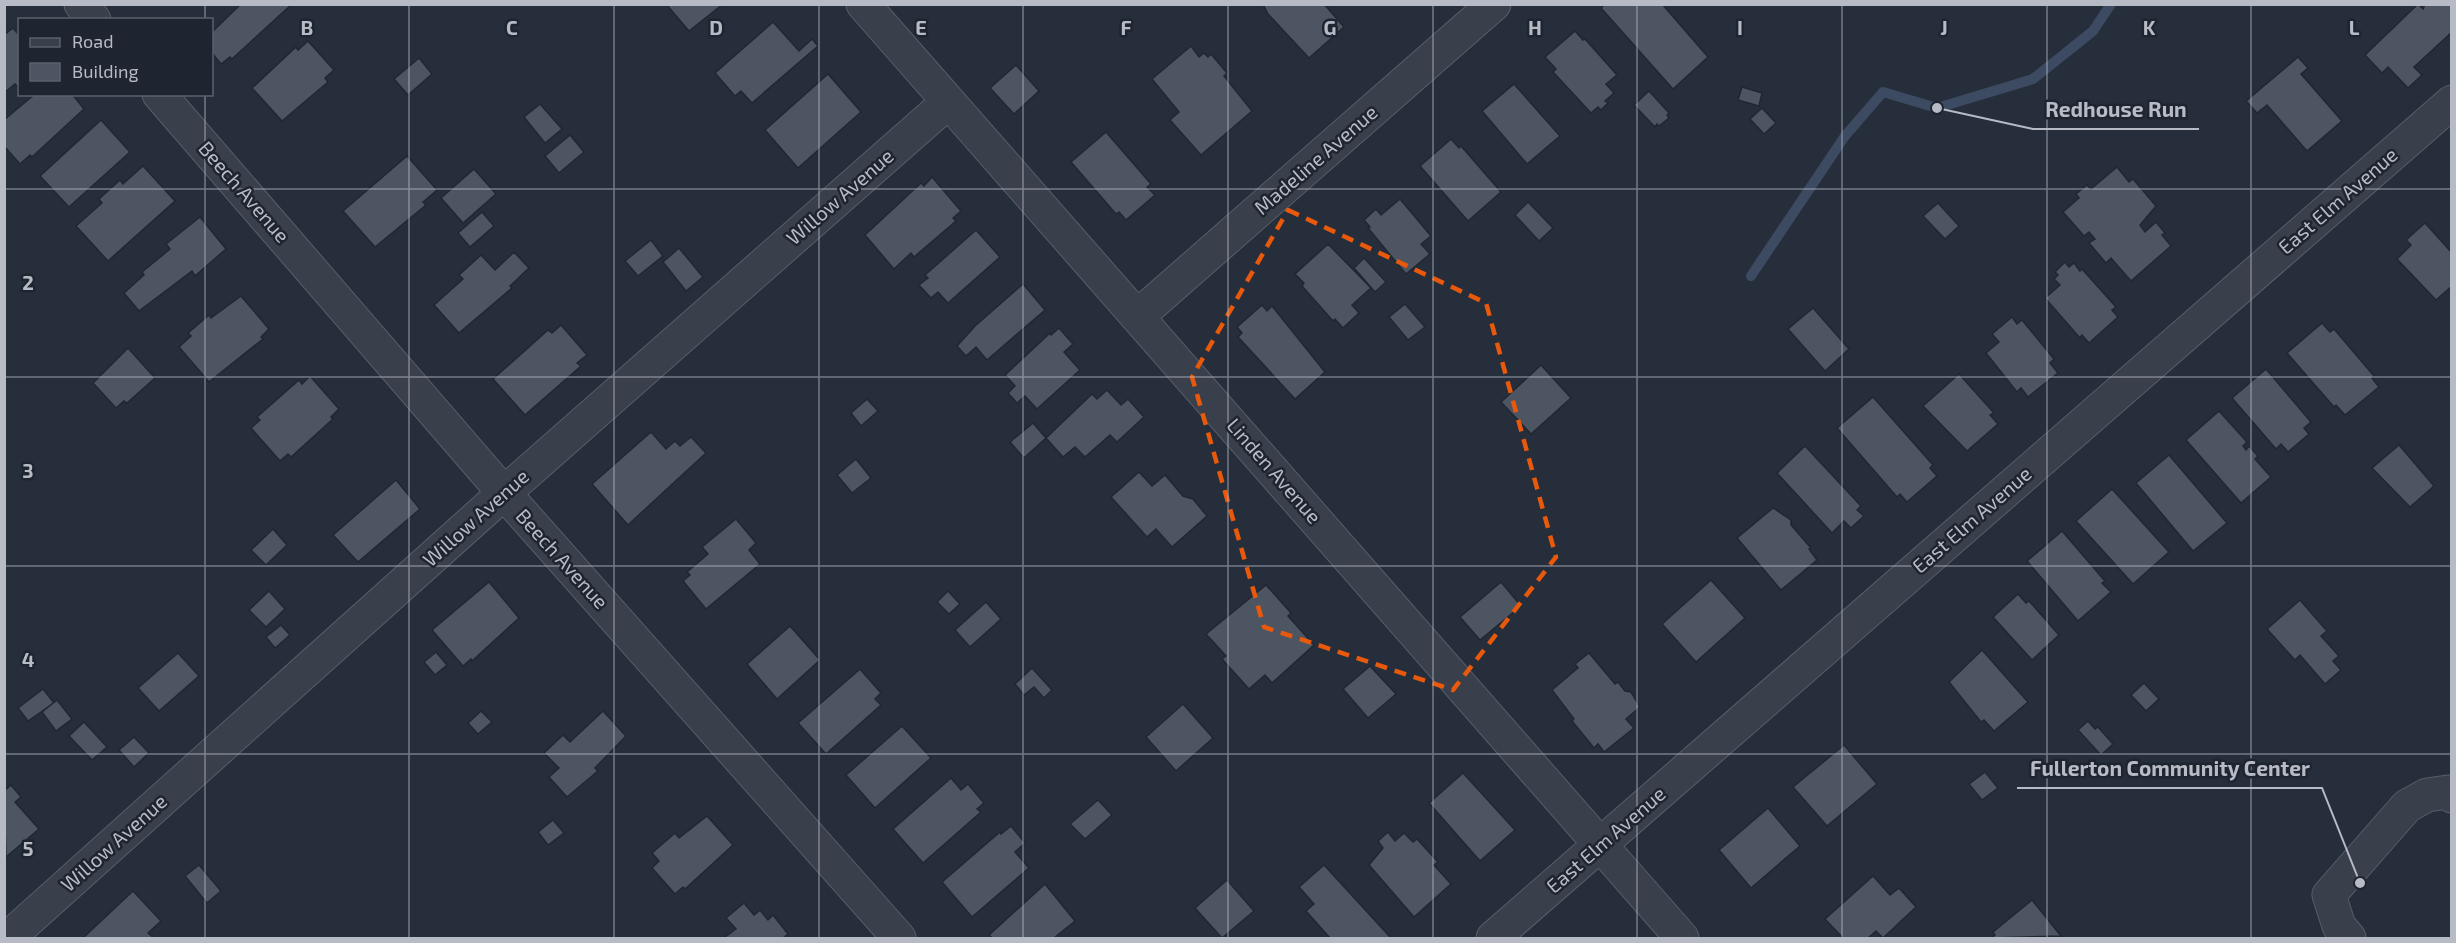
<svg xmlns="http://www.w3.org/2000/svg" width="2456" height="943" viewBox="0 0 2456 943" font-family="'Exo 2',sans-serif">
	<rect width="100%" height="100%" fill="#262e3b"/>
	<g fill="none" stroke-linecap="round" stroke-linejoin="round">
		<!-- stream -->
		<polyline stroke="#3d4b62" stroke-width="10" points="1751,276 1845,136 1883,92 1937,108 2033,79 2093,31 2111,4"/>
	</g>
	<!-- building -->
	<g fill="#4d5563" stroke="#212732" stroke-width="1.5">
		<polygon points="241,4 292,4 232,59 230,57 221,64 212,53 212,32"/>
		<polygon points="666,4 723,4 689,31"/>
		<polygon points="1263,4 1324,4 1344,27 1309,58 1268,14"/>
		<polygon points="1605,4 1662,4 1708,57 1673,89 1601,8"/>
		<polygon points="2418,4 2423,9 2425,4 2452,4 2452,32 2414,67 2422,75 2408,88 2388,67 2382,73 2365,55"/>
		<polygon points="773,22 799,51 812,39 818,46 752,103 741,91 735,96 715,73"/>
		<polygon points="13,28 20,36 20,89 15,84 4,93 4,35"/>
		<polygon points="1575,31 1583,40 1585,39 1617,75 1606,84 1614,93 1605,101 1608,103 1601,110 1598,107 1591,113 1553,72 1556,69 1545,57"/>
		<polygon points="308,41 334,70 325,78 328,82 282,121 252,88 296,47 298,50"/>
		<polygon points="1191,46 1199,57 1204,53 1208,57 1211,54 1227,73 1224,76 1252,111 1201,155 1170,120 1179,112 1152,79"/>
		<polygon points="2298,57 2308,68 2301,74 2342,121 2307,151 2267,105 2257,113 2246,101"/>
		<polygon points="419,58 432,74 408,95 394,79"/>
		<polygon points="1016,65 1039,91 1014,114 990,88"/>
		<polygon points="828,74 861,112 798,168 765,130"/>
		<polygon points="1514,84 1560,136 1527,164 1482,111"/>
		<polygon points="1742,87 1762,93 1759,106 1738,100"/>
		<polygon points="1649,91 1669,113 1667,115 1669,118 1659,126 1657,124 1655,127 1634,105"/>
		<polygon points="35,94 72,94 84,109 32,157 30,155 20,164 4,146 4,120"/>
		<polygon points="540,104 562,129 545,143 524,117"/>
		<polygon points="1762,108 1776,123 1764,134 1750,119"/>
		<polygon points="101,120 130,152 69,207 40,176"/>
		<polygon points="1106,132 1151,184 1147,187 1155,195 1126,220 1119,212 1116,214 1071,162"/>
		<polygon points="570,135 584,152 559,173 545,156"/>
		<polygon points="1451,139 1459,148 1461,146 1501,192 1468,221 1420,166"/>
		<polygon points="407,156 437,190 423,202 426,205 375,247 343,211"/>
		<polygon points="143,166 175,201 108,261 76,226 102,203 99,199 120,180 123,184"/>
		<polygon points="2117,167 2129,182 2133,179 2156,206 2140,225 2145,232 2156,222 2165,233 2162,235 2171,246 2131,281 2111,258 2106,263 2089,243 2095,239 2089,232 2084,236 2063,212 2079,198 2076,194 2087,185 2091,189"/>
		<polygon points="474,169 496,194 463,223 441,198"/>
		<polygon points="932,177 961,211 953,218 956,221 914,257 911,253 894,269 865,235 921,183 924,186"/>
		<polygon points="1400,199 1431,236 1421,244 1430,254 1406,274 1368,228 1370,227 1364,220 1376,209 1381,215"/>
		<polygon points="1528,202 1553,228 1539,241 1515,215"/>
		<polygon points="1938,203 1959,226 1945,239 1923,216"/>
		<polygon points="482,212 494,226 470,247 458,233"/>
		<polygon points="200,217 226,249 195,276 192,271 139,311 124,293 144,275 142,272 170,249 166,244"/>
		<polygon points="2425,223 2452,253 2452,286 2436,300 2397,259 2411,245 2406,240"/>
		<polygon points="976,230 1000,257 948,303 938,292 931,298 919,285 928,278 925,275"/>
		<polygon points="651,240 663,256 638,276 625,261"/>
		<polygon points="1328,244 1371,288 1352,305 1359,313 1343,328 1335,319 1333,321 1302,286 1304,283 1295,274"/>
		<polygon points="679,248 703,277 686,291 663,262"/>
		<polygon points="514,252 529,268 510,286 512,288 459,333 434,305 463,279 459,275 481,255 495,270"/>
		<polygon points="1364,258 1386,282 1375,292 1354,268"/>
		<polygon points="2065,262 2069,267 2074,263 2080,271 2082,269 2116,307 2112,310 2118,317 2089,343 2082,335 2080,338 2045,298 2060,285 2054,279 2058,275 2055,272"/>
		<polygon points="1023,284 1045,310 987,360 976,347 966,356 957,346 975,326"/>
		<polygon points="241,296 269,329 261,337 263,339 209,382 179,347 191,336 188,333 209,315 211,318"/>
		<polygon points="1405,304 1425,327 1408,340 1389,317"/>
		<polygon points="1262,305 1267,311 1272,306 1325,372 1295,399 1238,337 1242,333 1237,327"/>
		<polygon points="1813,308 1849,349 1825,371 1788,329"/>
		<polygon points="2012,317 2017,324 2022,320 2054,359 2050,363 2058,373 2028,397 2021,388 2017,392 1986,353 1999,342 1992,334"/>
		<polygon points="2322,323 2330,332 2334,329 2374,376 2372,378 2379,387 2345,415 2336,405 2334,407 2287,353"/>
		<polygon points="561,325 587,355 577,363 581,366 525,415 493,379 548,330 552,333"/>
		<polygon points="1059,328 1073,344 1064,352 1080,370 1037,409 1025,396 1017,403 1008,393 1015,386 1005,375 1050,333 1051,335"/>
		<polygon points="128,348 155,378 127,403 124,401 116,408 93,383"/>
		<polygon points="1541,365 1571,398 1531,434 1501,402"/>
		<polygon points="2266,369 2311,422 2304,428 2309,434 2288,452 2281,444 2276,449 2232,398"/>
		<polygon points="1959,374 1994,413 1990,415 1998,424 1967,451 1923,406"/>
		<polygon points="310,376 339,409 331,417 333,419 291,457 288,454 280,461 251,428 260,420 257,417 299,380 302,384"/>
		<polygon points="1107,390 1121,405 1128,399 1144,417 1117,442 1110,435 1085,457 1075,447 1063,457 1046,438 1092,394 1097,399"/>
		<polygon points="1873,397 1933,465 1930,468 1937,476 1907,502 1900,494 1897,497 1837,428"/>
		<polygon points="867,399 878,411 861,426 851,413"/>
		<polygon points="2219,411 2247,442 2243,446 2246,450 2249,446 2258,456 2255,459 2271,477 2241,503 2186,440"/>
		<polygon points="1033,423 1046,438 1024,458 1010,442"/>
		<polygon points="651,432 666,449 675,441 680,446 691,437 706,453 628,525 592,484"/>
		<polygon points="2399,445 2434,486 2410,507 2372,468"/>
		<polygon points="1805,446 1861,506 1857,510 1864,516 1851,528 1844,521 1832,533 1777,473"/>
		<polygon points="2169,455 2227,523 2193,551 2136,483"/>
		<polygon points="856,459 871,478 852,493 837,475"/>
		<polygon points="1139,472 1152,486 1165,475 1183,496 1193,499 1207,516 1172,547 1156,529 1147,537 1111,497"/>
		<polygon points="396,480 420,509 358,562 333,535"/>
		<polygon points="2112,489 2169,552 2133,584 2076,521"/>
		<polygon points="1773,508 1791,520 1791,525 1811,548 1809,549 1817,560 1781,590 1737,538"/>
		<polygon points="736,519 756,543 749,550 760,564 706,609 683,581 690,575 687,572 708,554 702,547"/>
		<polygon points="273,529 287,545 266,565 251,550"/>
		<polygon points="2062,531 2105,581 2102,583 2111,592 2078,621 2027,561"/>
		<polygon points="1711,580 1745,618 1696,662 1662,624"/>
		<polygon points="489,582 519,618 472,661 471,659 463,666 432,630"/>
		<polygon points="1501,582 1521,606 1480,640 1460,617"/>
		<polygon points="1266,585 1291,613 1288,616 1314,645 1272,683 1265,675 1249,689 1222,659 1226,656 1206,634"/>
		<polygon points="269,591 285,609 266,627 249,610"/>
		<polygon points="948,591 960,604 949,614 937,602"/>
		<polygon points="2018,594 2026,603 2029,601 2059,635 2032,660 1993,617"/>
		<polygon points="2300,600 2327,631 2321,636 2339,656 2333,661 2341,670 2325,684 2300,655 2295,660 2267,629"/>
		<polygon points="986,602 1001,619 970,647 955,630"/>
		<polygon points="281,625 290,635 275,648 266,637"/>
		<polygon points="790,626 820,660 777,699 747,664"/>
		<polygon points="1982,650 2028,702 1994,731 1984,720 1981,722 1949,682"/>
		<polygon points="436,652 447,665 435,675 424,662"/>
		<polygon points="178,653 199,676 159,711 138,688"/>
		<polygon points="1589,653 1615,684 1618,682 1625,691 1631,692 1640,707 1626,719 1634,728 1604,752 1598,744 1594,748 1572,721 1574,719 1552,690 1578,668 1575,664"/>
		<polygon points="1370,666 1396,694 1368,718 1343,689"/>
		<polygon points="1032,668 1052,690 1044,698 1034,687 1024,695 1015,684"/>
		<polygon points="860,669 881,693 875,699 881,705 826,754 798,723"/>
		<polygon points="2144,683 2159,699 2146,711 2131,695"/>
		<polygon points="43,689 54,703 28,721 18,708"/>
		<polygon points="57,700 72,719 56,731 42,712"/>
		<polygon points="1183,704 1213,738 1176,771 1146,737"/>
		<polygon points="481,711 492,722 478,734 468,723"/>
		<polygon points="603,711 626,736 595,768 598,771 567,797 549,777 559,768 544,753 563,735 570,742"/>
		<polygon points="2088,721 2095,729 2098,727 2113,744 2101,755 2078,730"/>
		<polygon points="84,722 107,747 92,760 69,736"/>
		<polygon points="902,726 931,758 875,808 846,775"/>
		<polygon points="134,737 149,753 134,767 119,750"/>
		<polygon points="1844,745 1877,784 1827,826 1793,787"/>
		<polygon points="1985,772 1998,788 1982,800 1969,784"/>
		<polygon points="1463,773 1515,830 1480,861 1429,803"/>
		<polygon points="951,778 961,790 968,784 984,803 977,809 981,812 923,863 893,829"/>
		<polygon points="11,785 21,797 15,802 39,829 6,857 4,791"/>
		<polygon points="1098,800 1112,815 1085,839 1070,824"/>
		<polygon points="1768,808 1800,846 1751,888 1719,850"/>
		<polygon points="707,816 733,845 685,889 683,887 675,894 652,868 659,861 652,853 675,833 679,838"/>
		<polygon points="553,820 564,833 548,845 538,832"/>
		<polygon points="1011,826 1025,843 1015,852 1029,868 972,917 942,882 1000,832 1001,834"/>
		<polygon points="1388,832 1395,841 1404,833 1413,842 1417,839 1438,862 1434,865 1451,884 1414,917 1369,865 1383,848 1378,841"/>
		<polygon points="199,865 221,891 207,903 185,876"/>
		<polygon points="1324,865 1391,938 1330,938 1306,911 1314,904 1299,887"/>
		<polygon points="1873,876 1890,895 1899,888 1916,907 1883,938 1876,931 1868,938 1843,938 1825,919"/>
		<polygon points="1227,880 1254,911 1222,938 1195,908"/>
		<polygon points="1045,884 1075,921 1054,938 992,938 989,935"/>
		<polygon points="133,891 161,921 148,933 154,938 83,938"/>
		<polygon points="2032,900 2061,936 1991,938 1995,935 1993,932"/>
		<polygon points="744,903 754,915 760,910 768,920 773,915 788,934 783,938 724,938 736,929 726,918"/>
	</g>
	<g fill="none" stroke-linecap="round" stroke-linejoin="round">
		<!-- minor casing -->
		<g stroke="#585e69" stroke-width="35">
			<g id="minor">
				<polyline points="81,4 94,20"/>
				<polyline points="863,4 1682,938"/>
				<polyline points="159,94 504,493 899,938"/>
				<polyline points="1138,316 1494,4"/>
				<polyline points="8,938 504,493 948,102"/>
				<polyline points="1493,938 2452,102"/>
				<polyline points="2349,938 2339,926 2329,895 2407,806 2427,795 2448,792 2452,796"/>
			</g>
		</g>
		<!-- minor -->
		<use href="#minor" stroke="#3a404b" stroke-width="33"/>
	</g>
	<!-- marked area -->
	<path fill="none" stroke="#e8590c" stroke-width="4.5" stroke-dasharray="12 8" stroke-linejoin="round" d="M1288,210l198,93 70,254 -103,133 -189,-63 -72,-250z"/>
	<!-- grid -->
	<path fill="none" stroke="#b6bbc6" stroke-width="1.5" stroke-opacity="0.55" d="M205,4v16M409,4v934M614,4v934M819,4v934M1023,4v934M1228,4v934M1433,4v934M1637,4v934M1842,4v934M2047,4v934M2251,4v934M205,94v844M4,189h2448M4,377h2448M4,566h2448M4,754h2448"/>
	<g text-anchor="middle" stroke-width="5" stroke-linejoin="round" paint-order="stroke">
		<!-- street labels -->
		<g font-size="20" fill="#b6bbc6" stroke="#1f2530">
			<text transform="translate(1316 160) rotate(-41)" y="7">Madeline Avenue</text>
			<text transform="translate(244 192) rotate(49)" y="7">Beech Avenue</text>
			<text transform="translate(840 197) rotate(-41)" y="7">Willow Avenue</text>
			<text transform="translate(2338 201) rotate(-41)" y="7">East Elm Avenue</text>
			<text transform="translate(1274 471) rotate(49)" y="7">Linden Avenue</text>
			<text transform="translate(476 518) rotate(-42)" y="7">Willow Avenue</text>
			<text transform="translate(1972 520) rotate(-41)" y="7">East Elm Avenue</text>
			<text transform="translate(562 559) rotate(48)" y="7">Beech Avenue</text>
			<text transform="translate(1606 840) rotate(-41)" y="7">East Elm Avenue</text>
			<text transform="translate(114 843) rotate(-42)" y="7">Willow Avenue</text>
		</g>
	</g>
	<g font-size="20" text-anchor="middle" font-weight="bold" fill="#b6bbc6" stroke="#1f2530" stroke-width="5" stroke-linejoin="round" paint-order="stroke">
		<text x="307" y="35">B</text>
		<text x="512" y="35">C</text>
		<text x="716" y="35">D</text>
		<text x="921" y="35">E</text>
		<text x="1126" y="35">F</text>
		<text x="1330" y="35">G</text>
		<text x="1535" y="35">H</text>
		<text x="1740" y="35">I</text>
		<text x="1944" y="35">J</text>
		<text x="2149" y="35">K</text>
		<text x="2354" y="35">L</text>
		<text x="28" y="290">2</text>
		<text x="28" y="478">3</text>
		<text x="28" y="667">4</text>
		<text x="28" y="856">5</text>
	</g>
	<!-- callouts -->
	<path fill="none" stroke="#b6bbc6" stroke-width="2" d="M1937 108L2033 129H2199M2360 883L2322 788H2017"/>
	<g fill="#b6bbc6" stroke="#1f2530" stroke-width="2">
		<circle cx="1937" cy="108" r="6"/>
		<circle cx="2360" cy="883" r="6"/>
	</g>
	<g font-size="21" text-anchor="middle" font-weight="bold" fill="#b6bbc6" stroke="#1f2530" stroke-width="5" stroke-linejoin="round" paint-order="stroke">
		<text x="2116" y="117">Redhouse Run</text>
		<text x="2170" y="776">Fullerton Community Center</text>
	</g>
	<!-- border -->
	<rect width="2456" height="943" fill="none" stroke="#b6bbc6" stroke-width="12"/>
	<!-- legend -->
	<rect x="18" y="18" width="195" height="78" fill="#1f2530" stroke="#5b616c" stroke-width="1.5"/>
	<rect x="30" y="38" width="30" height="9" fill="#3a404b" stroke="#5b616c" stroke-width="1.5"/>
	<text x="72" y="48" font-size="18" fill="#b6bbc6">Road</text>
	<rect x="30" y="63" width="30" height="18" fill="#4d5563" stroke="#5b616c" stroke-width="1.5"/>
	<text x="72" y="78" font-size="18" fill="#b6bbc6">Building</text>
</svg>
